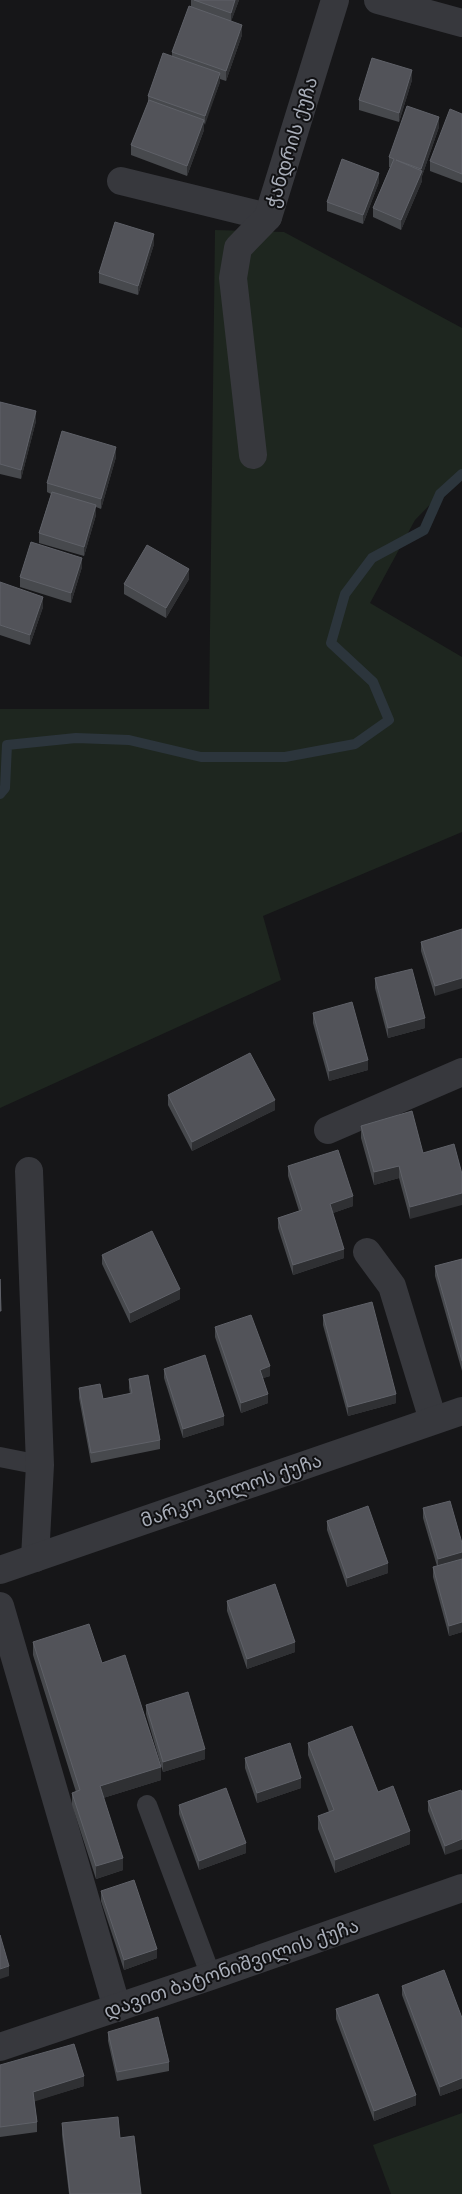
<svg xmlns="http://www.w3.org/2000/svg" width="462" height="2194" viewBox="0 0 462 2194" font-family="Cabin,'Noto Sans Georgian',sans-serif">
	<rect width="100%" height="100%" fill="#161618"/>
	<!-- green -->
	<g fill="#1e261f">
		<polygon points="215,230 284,232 462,328 462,472 415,520 370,603 462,657 462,832 263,916 281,980 0,1108 0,709 209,709"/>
		<polygon points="462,2113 462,2194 391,2194 373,2145"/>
	</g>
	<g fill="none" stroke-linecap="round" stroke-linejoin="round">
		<!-- stream -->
		<polyline stroke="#2c353c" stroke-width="10" points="0,794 5,788 7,745 76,738 129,740 201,757 285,757 355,744 389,720 373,682 331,643 345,594 372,558 424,530 440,494 462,474"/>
		<!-- service -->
		<g stroke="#37383d" stroke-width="20">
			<polyline points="0,1457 40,1465"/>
			<polyline points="147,1805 211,1976"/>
		</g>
		<!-- minor -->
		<g stroke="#37383d" stroke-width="28">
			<polyline points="378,0 462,23"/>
			<polyline points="121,181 268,217"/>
			<polyline points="253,455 233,278 238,248 268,217 335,0"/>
			<polyline points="328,1130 462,1072"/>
			<polyline points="29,1171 40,1465 35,1558"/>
			<polyline points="367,1252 392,1286 433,1420"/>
			<polyline points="0,1570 462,1411"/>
			<polyline points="0,1606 117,2008"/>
			<polyline points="0,2047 211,1976 462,1888"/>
		</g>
	</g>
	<!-- wall -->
	<g fill="#47494d">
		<polygon points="191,0 239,0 231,21 242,35 226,81 220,79 220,82 204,125 204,130 187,176 131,155 131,145 148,104 148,96 172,56 172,52 191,7"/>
		<polygon points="412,80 399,122 359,110 359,100"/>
		<polygon points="462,114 462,183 430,171 430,161"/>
		<polygon points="439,127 422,176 422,181 401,230 373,217 373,208 390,167 389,167 389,157"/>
		<polygon points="379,182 363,224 327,211 327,202"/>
		<polygon points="154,244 138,295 99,283 99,273"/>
		<polygon points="0,402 36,421 21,479 0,474"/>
		<polygon points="116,457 101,509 96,507 96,515 84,556 39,543 39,533 51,494 47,492 47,483"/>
		<polygon points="82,567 71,603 20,587 20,577"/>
		<polygon points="189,579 166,618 124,594 124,584"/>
		<polygon points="0,582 43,607 30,645 0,635"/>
		<polygon points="462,929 435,996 421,951 421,942"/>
		<polygon points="375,978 425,1028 388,1038 375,988"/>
		<polygon points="313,1013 368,1070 329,1081 313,1023"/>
		<polygon points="168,1095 275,1110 192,1151 168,1105"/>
		<polygon points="412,1111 410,1219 399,1178 374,1185 361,1138 361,1126"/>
		<polygon points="288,1166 353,1206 333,1213 344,1258 293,1275 278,1228 278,1218 299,1211 288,1176"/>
		<polygon points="102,1255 180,1299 130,1323 102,1264"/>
		<polygon points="462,1259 462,1371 435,1276 435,1266"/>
		<polygon points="323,1315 396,1403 348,1416 323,1325"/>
		<polygon points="215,1327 270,1376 263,1378 268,1403 241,1413 215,1337"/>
		<polygon points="164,1369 224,1425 183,1438 164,1378"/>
		<polygon points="129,1379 160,1440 160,1449 91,1463 79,1398 79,1388 103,1399 130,1394 129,1388"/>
		<polygon points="423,1508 462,1543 462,1632 449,1636 433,1577 433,1567 437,1566 423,1518"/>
		<polygon points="327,1521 388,1573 347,1587 327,1530"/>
		<polygon points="227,1601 295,1652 247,1669 227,1611"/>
		<polygon points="33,1642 161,1780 103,1798 123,1870 96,1879 72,1805 72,1793 76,1792 33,1655"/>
		<polygon points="146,1705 205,1759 163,1772 146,1714"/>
		<polygon points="308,1743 378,1792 410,1844 335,1873 318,1829 318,1816 329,1812 308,1755"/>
		<polygon points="245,1758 301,1788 257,1803 245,1768"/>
		<polygon points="461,1790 445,1855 428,1811 428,1801"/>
		<polygon points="179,1805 246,1853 199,1870 179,1814"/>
		<polygon points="101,1891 157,1958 124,1970 101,1901"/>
		<polygon points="402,1986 462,2018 462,2088 440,2096 402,1995"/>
		<polygon points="336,2009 416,2105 374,2121 336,2019"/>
		<polygon points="108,2032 169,2062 169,2071 117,2081 108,2041"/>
		<polygon points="0,2065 84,2086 34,2101 37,2122 37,2132 0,2137"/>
		<polygon points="62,2123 120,2138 141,2194 69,2194 62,2135"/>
	</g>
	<!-- shaded-wall -->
	<g fill="#2f3033">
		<polygon points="235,0 239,0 231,22 231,13"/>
		<polygon points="242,25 242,35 226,81 226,71"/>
		<polygon points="412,70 412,80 399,122 399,113"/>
		<polygon points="220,73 220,82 205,125 205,116"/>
		<polygon points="439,117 439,127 422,176 422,181 401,230 401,220 421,173 421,169"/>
		<polygon points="204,120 204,130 187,176 187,166"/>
		<polygon points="379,173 379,182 363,224 363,215"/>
		<polygon points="154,234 154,244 138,295 138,286"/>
		<polygon points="36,411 36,421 21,479 21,470"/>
		<polygon points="116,447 116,457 101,509 101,499"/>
		<polygon points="96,505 96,515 84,556 84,547"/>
		<polygon points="82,558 82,567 71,603 71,593"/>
		<polygon points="189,569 189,579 166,618 166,608"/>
		<polygon points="43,597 43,607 30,645 30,635"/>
		<polygon points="462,978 462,988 435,996 435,986"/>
		<polygon points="425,1018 425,1028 388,1038 388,1028"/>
		<polygon points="368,1060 368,1070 329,1081 329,1071"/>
		<polygon points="275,1100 275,1110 192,1151 192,1142"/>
		<polygon points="399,1166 399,1178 374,1185 374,1172"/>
		<polygon points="462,1193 462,1205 410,1219 410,1207"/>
		<polygon points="353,1196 353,1206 330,1214 330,1204"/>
		<polygon points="344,1249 344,1258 293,1275 293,1265"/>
		<polygon points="180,1289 180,1299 130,1323 130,1313"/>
		<polygon points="270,1366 270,1376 260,1379 260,1370"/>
		<polygon points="268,1394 268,1403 241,1413 241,1403"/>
		<polygon points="396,1394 396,1403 348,1416 348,1407"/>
		<polygon points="224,1416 224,1425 183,1438 183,1429"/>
		<polygon points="462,1552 462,1562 438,1569 438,1559"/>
		<polygon points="388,1563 388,1573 347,1587 347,1578"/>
		<polygon points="462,1622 462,1632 449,1636 449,1626"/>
		<polygon points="295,1642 295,1652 247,1669 247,1659"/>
		<polygon points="205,1749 205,1759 163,1772 163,1762"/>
		<polygon points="161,1767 161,1780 100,1799 100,1786"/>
		<polygon points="301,1778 301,1788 257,1803 257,1793"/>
		<polygon points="410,1831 410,1844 335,1873 335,1860"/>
		<polygon points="462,1839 462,1849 445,1855 445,1846"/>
		<polygon points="246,1843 246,1853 199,1870 199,1861"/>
		<polygon points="123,1858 123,1870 96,1879 96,1866"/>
		<polygon points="157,1949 157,1958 124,1970 124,1960"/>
		<polygon points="9,1966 9,1976 0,1979 0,1969"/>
		<polygon points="84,2076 84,2086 33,2102 33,2092"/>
		<polygon points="462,2078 462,2088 440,2096 440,2087"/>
		<polygon points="416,2095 416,2105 374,2121 374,2111"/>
	</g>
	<!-- building -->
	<g fill="#525359" stroke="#5f6168">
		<polygon points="194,0 235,0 231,13"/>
		<polygon points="189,6 242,25 226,71 172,52"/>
		<polygon points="163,53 220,73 205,116 148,96"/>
		<polygon points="372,58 412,70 399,113 359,100"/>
		<polygon points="149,100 204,120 187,166 131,145"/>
		<polygon points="407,106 439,117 421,169 396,160 422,171 401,220 373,208 394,159 389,157"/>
		<polygon points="450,109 462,114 462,174 430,161"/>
		<polygon points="342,159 379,173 363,215 327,202"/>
		<polygon points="115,222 154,234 138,286 99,273"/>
		<polygon points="0,402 36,411 21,470 0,464"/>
		<polygon points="62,431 116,447 101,499 47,483"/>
		<polygon points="52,492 96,505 84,547 39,533"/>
		<polygon points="31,542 82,558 71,593 20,577"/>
		<polygon points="147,545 189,569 166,608 124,584"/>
		<polygon points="0,582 43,597 30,635 0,625"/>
		<polygon points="462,929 462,978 435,986 421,942"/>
		<polygon points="412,969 425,1018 388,1028 375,978"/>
		<polygon points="352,1002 368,1060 329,1071 313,1013"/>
		<polygon points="250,1053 275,1100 192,1142 168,1095"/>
		<polygon points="412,1111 423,1153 454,1144 462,1174 462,1193 410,1207 399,1166 374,1172 361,1126"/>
		<polygon points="338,1150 353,1196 330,1204 344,1249 293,1265 278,1218 302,1210 288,1166"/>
		<polygon points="152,1231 180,1289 130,1313 102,1255"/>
		<polygon points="462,1259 462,1361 435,1266"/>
		<polygon points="0,1279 1,1311 0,1311"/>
		<polygon points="372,1302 396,1394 348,1407 323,1315"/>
		<polygon points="251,1315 270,1366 260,1370 268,1394 241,1403 215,1327"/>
		<polygon points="205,1355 224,1416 183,1429 164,1369"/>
		<polygon points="148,1375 160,1440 91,1453 79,1388 100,1384 103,1399 132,1393 129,1379"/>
		<polygon points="450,1501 462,1543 462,1552 438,1559 423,1508"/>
		<polygon points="368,1506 388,1563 347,1578 327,1521"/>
		<polygon points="462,1559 462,1622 449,1626 433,1567"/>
		<polygon points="275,1584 295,1642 247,1659 227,1601"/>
		<polygon points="89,1624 102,1663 125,1655 161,1767 100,1786 123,1858 96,1866 72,1793 80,1790 33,1642"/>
		<polygon points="188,1692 205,1749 163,1762 146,1705"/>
		<polygon points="352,1726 378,1792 393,1786 410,1831 335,1860 318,1816 334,1810 308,1743"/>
		<polygon points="290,1743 301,1778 257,1793 245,1758"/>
		<polygon points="226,1788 246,1843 199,1861 179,1805"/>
		<polygon points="461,1790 462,1793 462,1839 445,1846 428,1801"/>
		<polygon points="134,1880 157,1949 124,1960 101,1891"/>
		<polygon points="0,1935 9,1966 0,1969"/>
		<polygon points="444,1970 462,2018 462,2078 440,2087 402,1986"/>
		<polygon points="378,1994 416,2095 374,2111 336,2009"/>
		<polygon points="158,2017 169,2062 117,2072 108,2032"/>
		<polygon points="74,2044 84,2076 33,2092 37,2122 0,2127 0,2065"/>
		<polygon points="118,2117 120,2138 134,2136 141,2194 70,2194 62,2123"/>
	</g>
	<g text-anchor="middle" stroke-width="4" stroke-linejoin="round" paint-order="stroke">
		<!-- street labels -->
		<g font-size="19" fill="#a8adb8" stroke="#111113">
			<text transform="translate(291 142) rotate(-73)" y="7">ჭანდრის ქუჩა</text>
			<text transform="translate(231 1490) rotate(-19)" y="7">მარკო პოლოს ქუჩა</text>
			<text transform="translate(231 1968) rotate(-19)" y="7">დავით ბატონიშვილის ქუჩა</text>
		</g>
	</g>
</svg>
